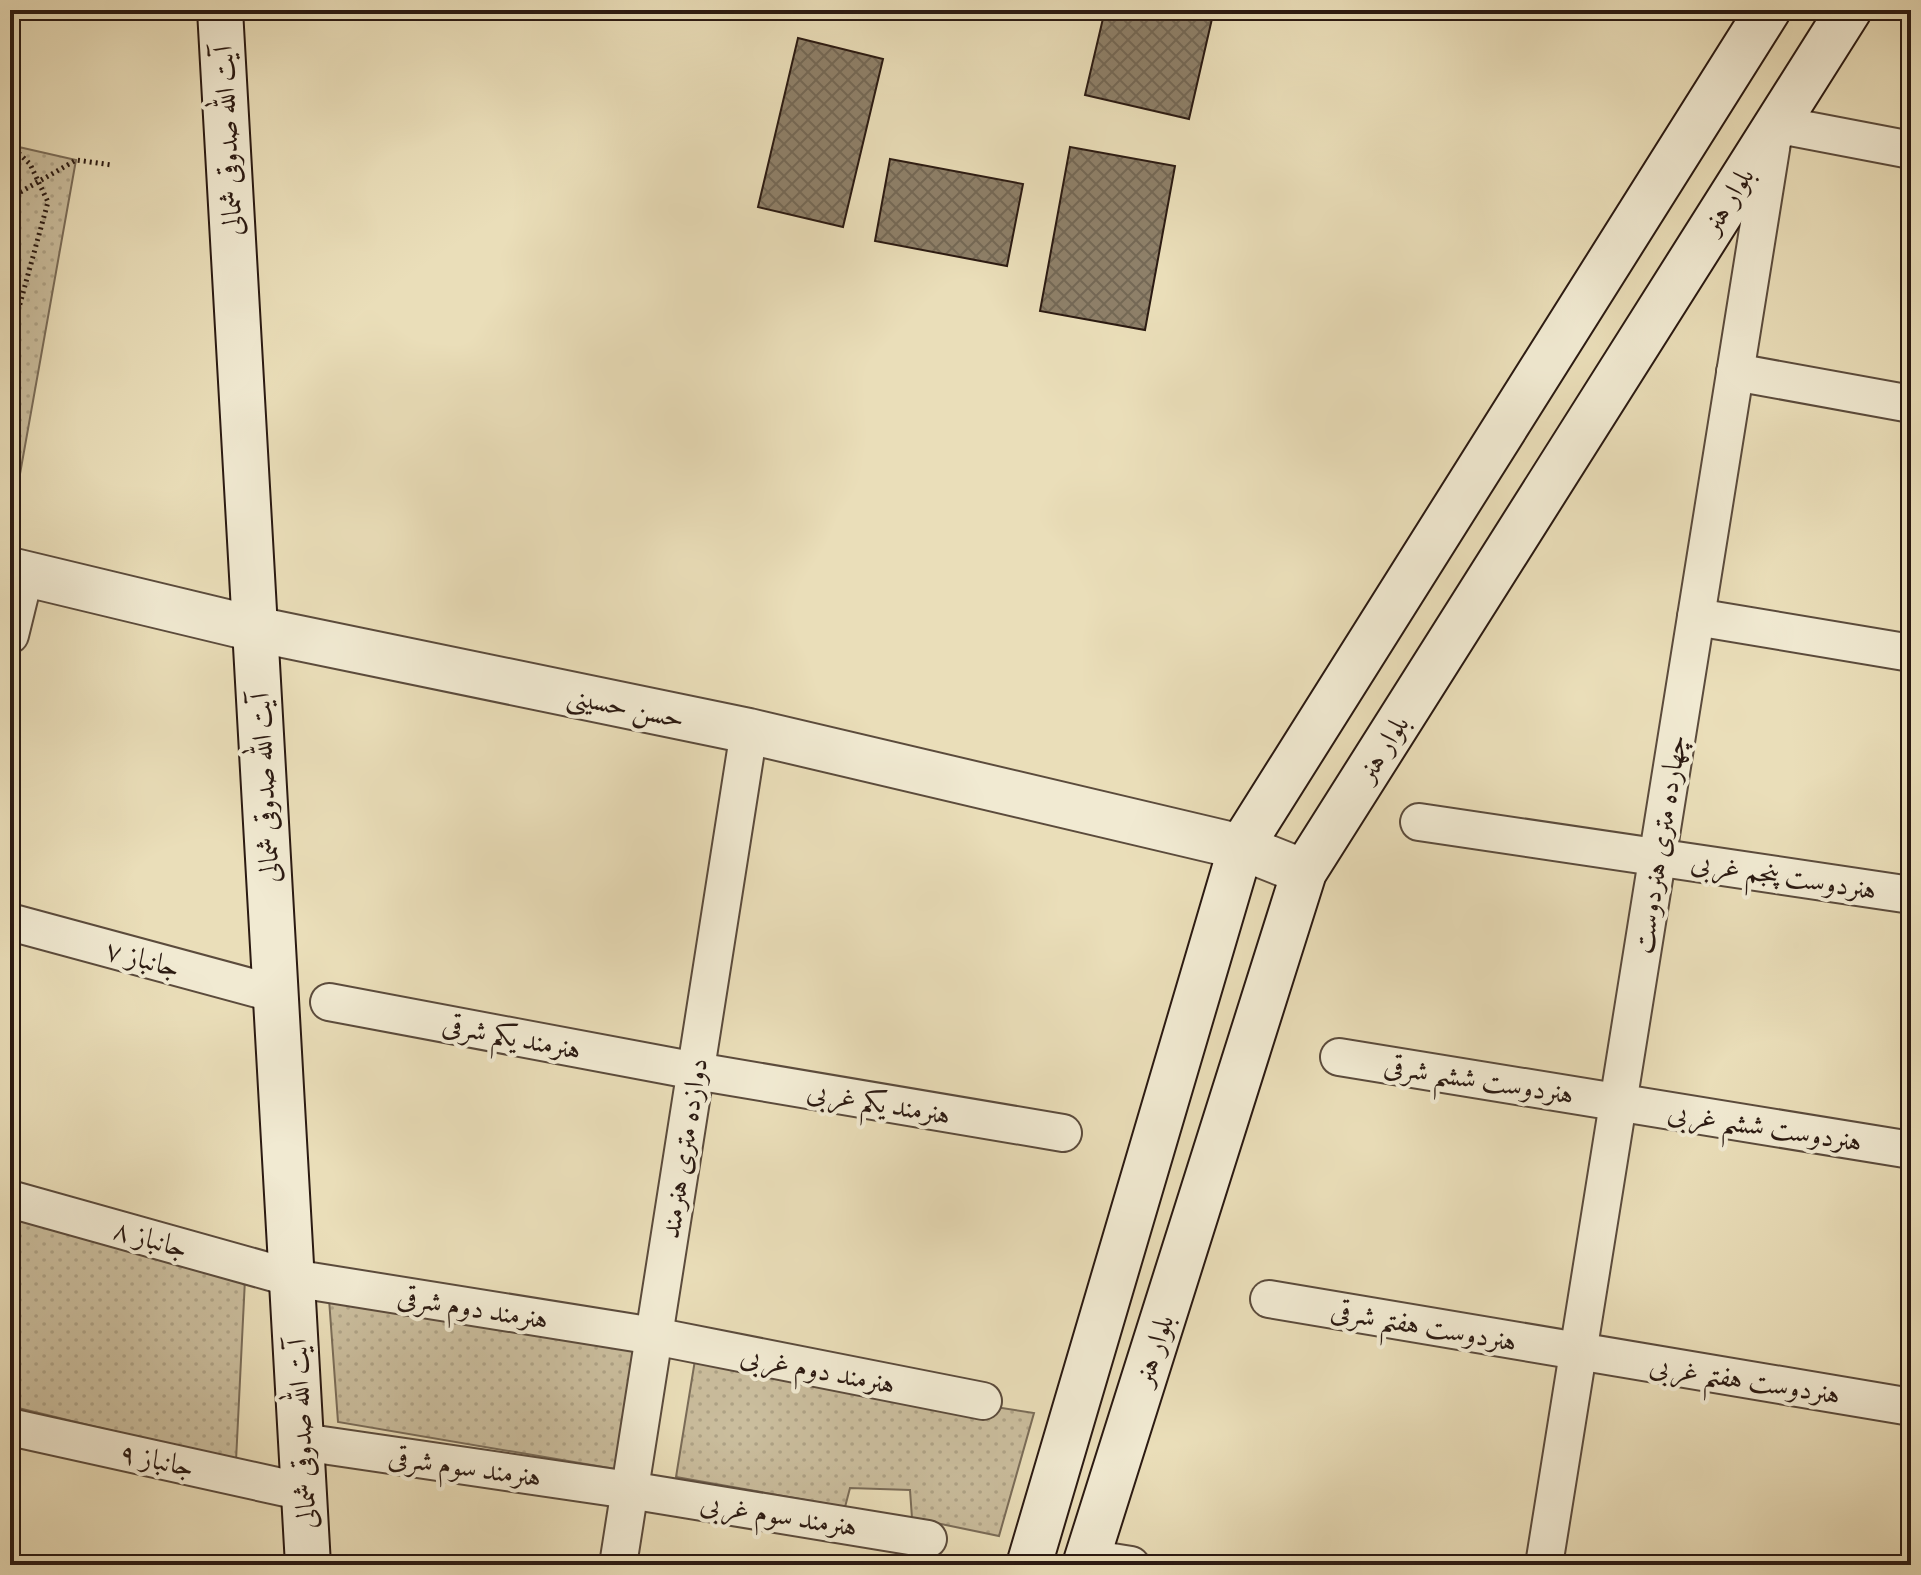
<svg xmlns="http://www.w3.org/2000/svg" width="1921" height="1575" viewBox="0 0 1921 1575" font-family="'Sorts Mill Goudy',Amiri,serif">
	<defs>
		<pattern id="grass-dots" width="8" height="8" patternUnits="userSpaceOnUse" patternTransform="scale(2)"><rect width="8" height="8" fill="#cabd9d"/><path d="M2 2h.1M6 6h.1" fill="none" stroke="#aea286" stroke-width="1.8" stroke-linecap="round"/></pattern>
		<pattern id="building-cross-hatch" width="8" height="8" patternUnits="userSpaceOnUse" patternTransform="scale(2)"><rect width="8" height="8" fill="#8e8069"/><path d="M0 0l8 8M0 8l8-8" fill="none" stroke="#746855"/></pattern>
	</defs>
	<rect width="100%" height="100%" fill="#eadeb9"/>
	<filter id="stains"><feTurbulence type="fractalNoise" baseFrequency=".0025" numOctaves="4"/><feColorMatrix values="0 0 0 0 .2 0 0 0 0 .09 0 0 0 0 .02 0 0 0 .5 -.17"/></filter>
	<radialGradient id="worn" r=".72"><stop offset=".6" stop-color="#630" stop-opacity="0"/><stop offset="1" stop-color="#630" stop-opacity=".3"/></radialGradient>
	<!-- grass -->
	<g fill="url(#grass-dots)" stroke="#7a6c58" stroke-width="2">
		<polygon points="10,145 76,160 15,502 10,502"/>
		<polygon points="10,1218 245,1279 236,1461 10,1406"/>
		<polygon points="329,1299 635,1349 615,1469 338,1422"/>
		<polygon points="695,1360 1034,1413 999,1536 912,1518 910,1490 850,1488 845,1507 676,1477"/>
	</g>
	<!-- building -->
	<g fill="url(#building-cross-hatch)" stroke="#2b1a12" stroke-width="2">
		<polygon points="1105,10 1214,10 1189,119 1085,95"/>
		<polygon points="798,38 883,59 843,227 758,207"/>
		<polygon points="1070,147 1175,166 1145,330 1040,311"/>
		<polygon points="890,159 1023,184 1007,266 875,241"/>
	</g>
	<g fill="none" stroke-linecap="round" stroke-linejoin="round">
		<!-- minor casing -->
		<g stroke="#5b4b3c" stroke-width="40">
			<g id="minor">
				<polyline points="1735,372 1911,404"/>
				<polyline points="1696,617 1911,653"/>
				<polyline points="10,635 25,574"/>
				<polyline points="1419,822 1911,895"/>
				<polyline points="10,922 276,994"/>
				<polyline points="329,1002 696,1071 1063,1133"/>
				<polyline points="1339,1057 1911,1150"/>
				<polyline points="10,1199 292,1278 654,1336 983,1401"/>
				<polyline points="1269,1299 1911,1407"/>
				<polyline points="10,1427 304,1492"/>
				<polyline points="302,1442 629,1490 928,1539"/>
				<polyline points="1087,1558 1131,1565"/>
				<polyline points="618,1565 749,731"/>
				<polyline points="1544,1565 1775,124 1911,150"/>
			</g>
		</g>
		<!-- tertiary casing -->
		<g stroke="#5b4b3c" stroke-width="48">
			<polyline id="tertiary" points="10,570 255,629 749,731 1241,847 1304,872"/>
		</g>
		<!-- secondary casing -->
		<g stroke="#2b1a12" stroke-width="48">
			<g id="secondary">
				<polyline points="220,10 308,1565"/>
				<polyline points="1029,1565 1241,847 1768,10"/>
				<polyline points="1085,1565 1304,872 1849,10"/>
			</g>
		</g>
		<!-- path -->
		<g stroke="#2b1a12" stroke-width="5" stroke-dasharray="2 4" stroke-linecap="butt">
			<polyline points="10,145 30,164 48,202 10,340"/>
			<polyline points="10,198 76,160 112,165"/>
			<polyline points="10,304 20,303"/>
			<polyline points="10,495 15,502"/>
		</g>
		<!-- minor -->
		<use href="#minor" stroke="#f1ead2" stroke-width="36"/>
		<!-- tertiary -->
		<use href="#tertiary" stroke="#f1ead2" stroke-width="44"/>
		<!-- secondary -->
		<use href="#secondary" stroke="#f1ead2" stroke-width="44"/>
	</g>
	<g text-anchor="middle" stroke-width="8" stroke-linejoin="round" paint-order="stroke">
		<!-- street labels -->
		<g font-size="28" fill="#2b1a12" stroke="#f1ead2">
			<text transform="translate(227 141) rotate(-93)" y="10">آیت الله صدوقی شمالی</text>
			<text transform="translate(1727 200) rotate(-58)" y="10">بلوار هنر</text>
			<text transform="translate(626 706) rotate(12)" y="10">حسن حسینی</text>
			<text transform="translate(1382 748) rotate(-58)" y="10">بلوار هنر</text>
			<text transform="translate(264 788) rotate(-93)" y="10">آیت الله صدوقی شمالی</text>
			<text transform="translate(1659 844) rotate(-81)" y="10">چهارده متری هنردوست</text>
			<text transform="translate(1784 875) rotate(9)" y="10">هنردوست پنجم غربی</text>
			<text transform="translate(143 958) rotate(15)" y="10">جانباز ۷</text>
			<text transform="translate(512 1036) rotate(11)" y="10">هنرمند یکم شرقی</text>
			<text transform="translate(1479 1079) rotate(9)" y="10">هنردوست ششم شرقی</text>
			<text transform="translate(879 1102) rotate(10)" y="10">هنرمند یکم غربی</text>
			<text transform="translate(1765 1126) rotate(9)" y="10">هنردوست ششم غربی</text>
			<text transform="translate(683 1148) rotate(-81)" y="10">دوازده متری هنرمند</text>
			<text transform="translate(151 1238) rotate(16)" y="10">جانباز ۸</text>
			<text transform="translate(473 1307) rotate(9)" y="10">هنرمند دوم شرقی</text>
			<text transform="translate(1424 1325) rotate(10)" y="10">هنردوست هفتم شرقی</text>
			<text transform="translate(1153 1350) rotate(-72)" y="10">بلوار هنر</text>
			<text transform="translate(818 1369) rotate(11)" y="10">هنرمند دوم غربی</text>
			<text transform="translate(1745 1379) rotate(9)" y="10">هنردوست هفتم غربی</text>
			<text transform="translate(301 1434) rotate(-93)" y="10">آیت الله صدوقی شمالی</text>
			<text transform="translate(157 1459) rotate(12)" y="10">جانباز ۹</text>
			<text transform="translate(465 1466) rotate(8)" y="10">هنرمند سوم شرقی</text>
			<text transform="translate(779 1514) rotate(9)" y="10">هنرمند سوم غربی</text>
		</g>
	</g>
	<!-- margin -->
	<rect width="1921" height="1575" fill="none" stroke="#eadeb9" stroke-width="40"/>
	<rect x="12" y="12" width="1897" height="1551" fill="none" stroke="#2b1a12" stroke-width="4"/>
	<rect x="20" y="20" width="1881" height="1535" fill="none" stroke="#2b1a12" stroke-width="2"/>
	<rect width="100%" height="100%" filter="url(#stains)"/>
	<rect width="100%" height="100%" fill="url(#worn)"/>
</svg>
